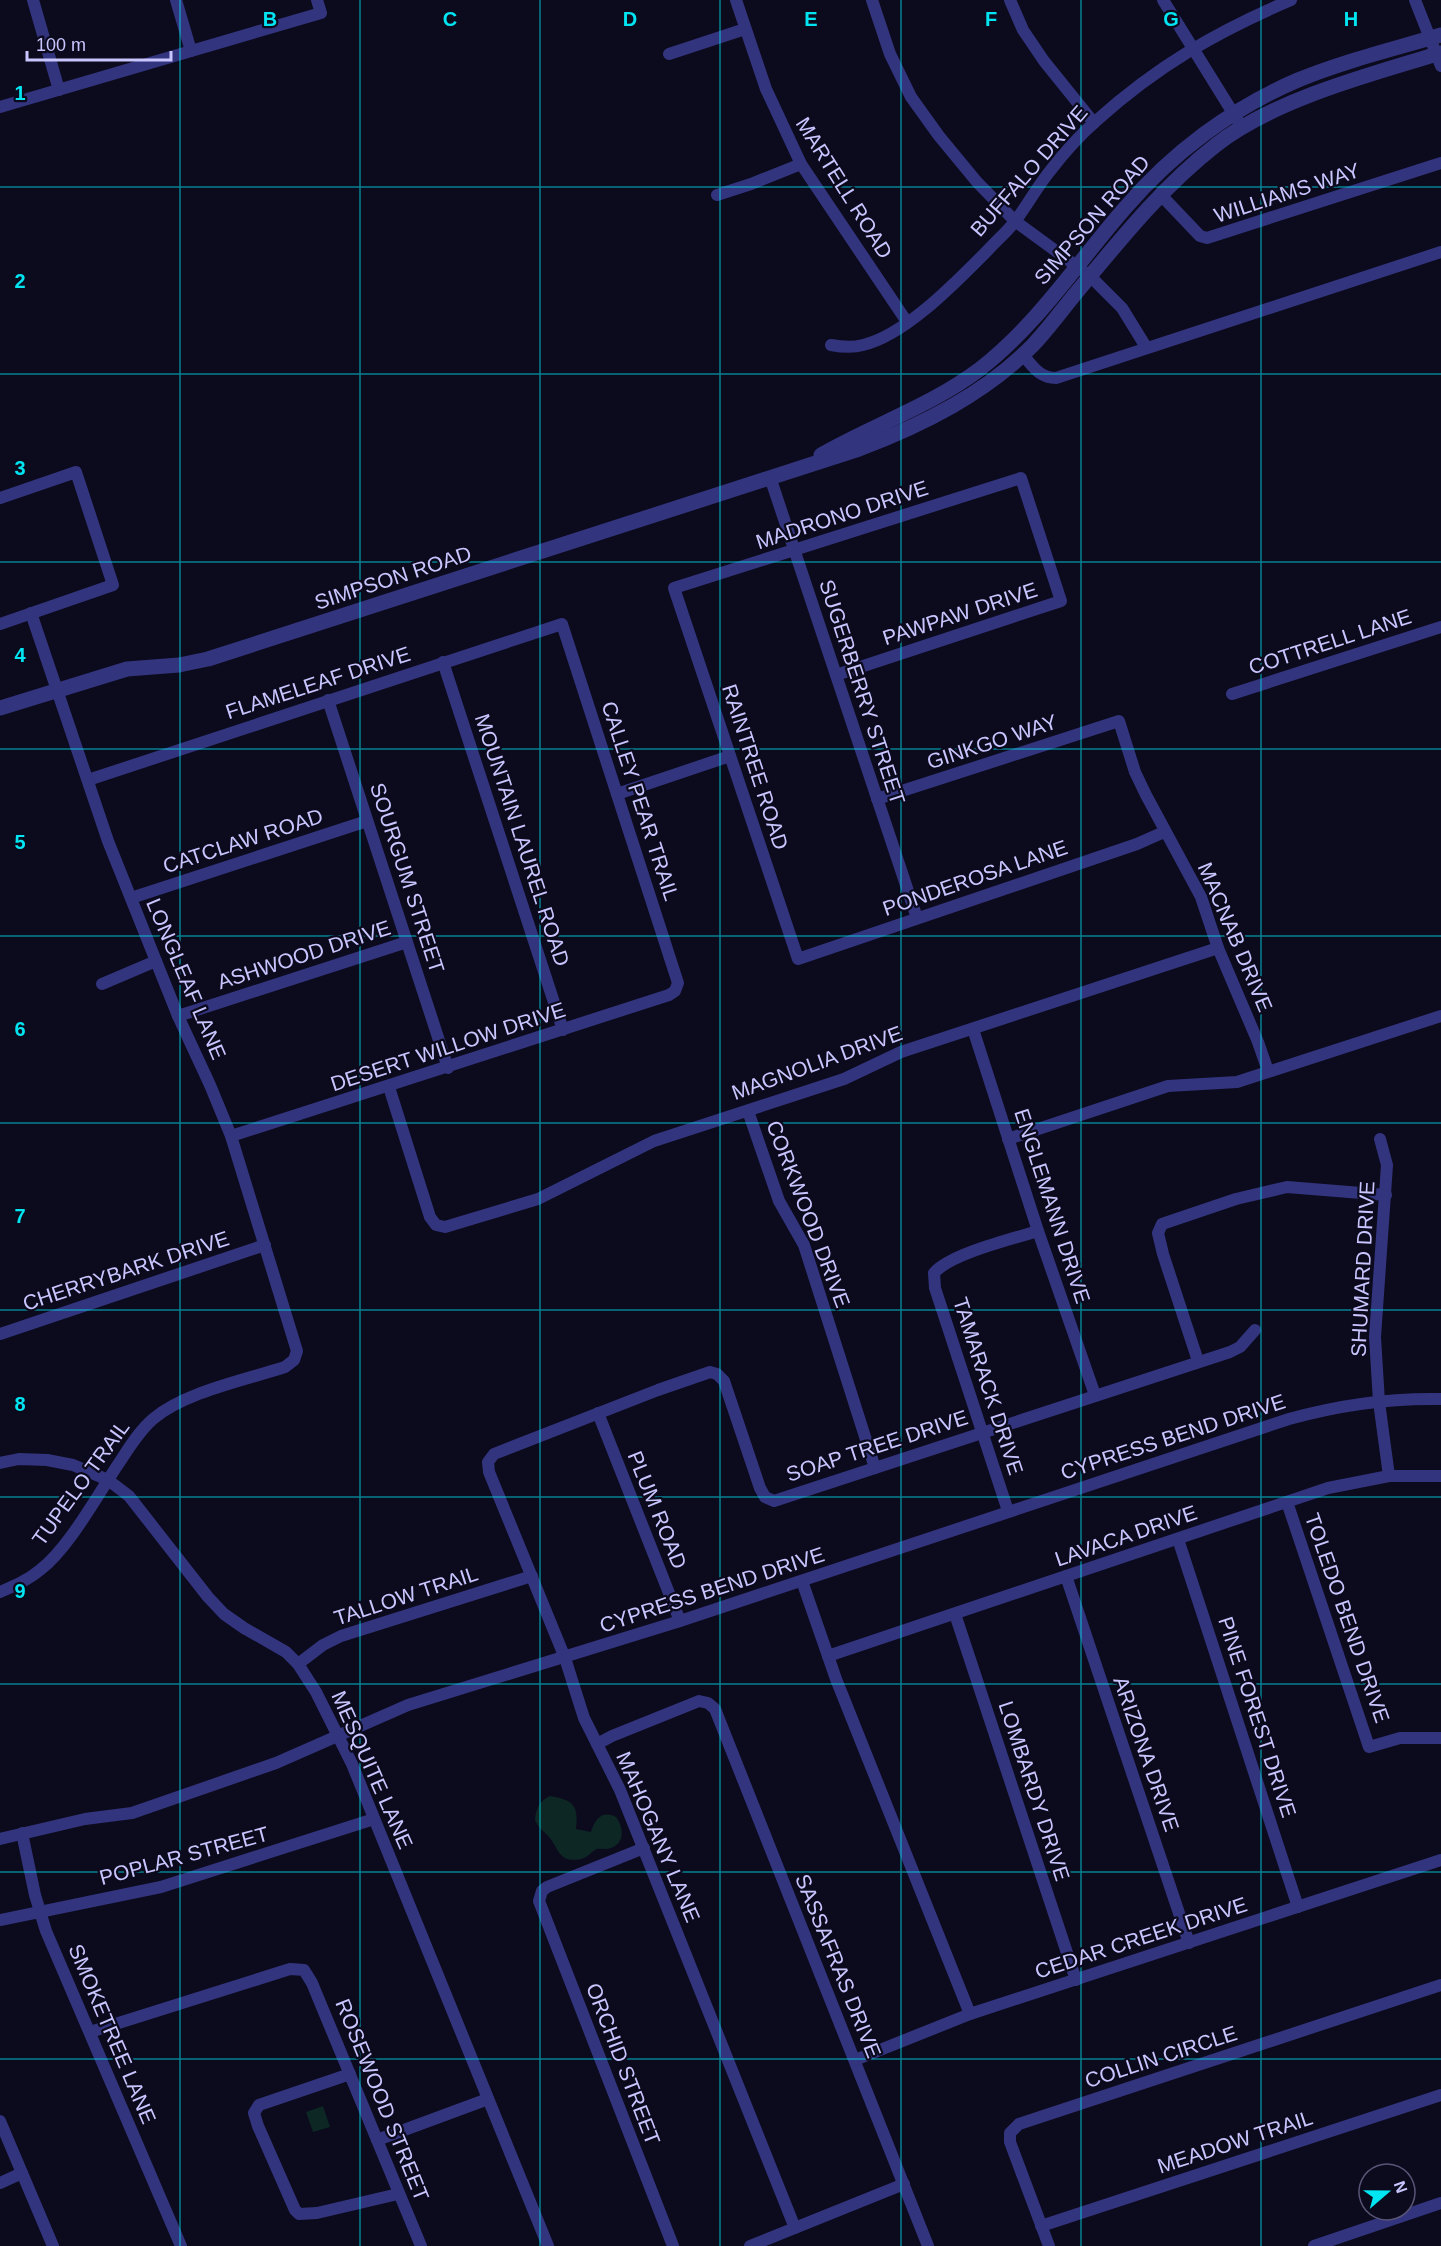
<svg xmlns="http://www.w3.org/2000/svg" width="1441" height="2246" viewBox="0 0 1441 2246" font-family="Helvetica,sans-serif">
	<rect width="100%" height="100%" fill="#0c0a1d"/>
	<!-- green -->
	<g fill="#0d2725">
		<path d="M550,1796c23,4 29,9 26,33l15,3c4,-13 11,-22 25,-15 8,11 9,26 -5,31 -5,2 -10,0 -14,1 -6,2 -9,9 -16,10 -21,4 -21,-7 -31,-21 -5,-6 -12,-10 -15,-18 1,-11 4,-19 15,-24z"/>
		<polygon points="323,2106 330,2127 313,2132 306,2112"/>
	</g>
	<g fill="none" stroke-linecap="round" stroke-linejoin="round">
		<!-- minor -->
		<g stroke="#33347e" stroke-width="12">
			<polyline points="33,0 59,90"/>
			<polyline points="176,0 191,51"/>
			<polyline points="736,0 766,89 801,164 907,322"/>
			<polyline points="872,0 890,54 911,97 939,136 977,182 1015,221 1090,276 1122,308 1146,347"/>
			<polyline points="1010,0 1023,30 1044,61 1094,123"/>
			<polyline points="1163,0 1238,121"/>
			<polyline points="1415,0 1441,66"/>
			<polyline points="669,54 745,29"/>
			<polyline points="0,107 321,13 317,0"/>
			<polyline points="1160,194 1200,236 1207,238 1441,163"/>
			<polyline points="717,195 751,184 801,164"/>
			<path d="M831,345c11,2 21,3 32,0 43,-10 94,-64 125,-95 9,-10 20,-19 28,-30 12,-16 21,-33 34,-49 13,-17 29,-35 46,-50 61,-55 120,-89 195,-121"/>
			<path d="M1022,354c11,12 17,24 34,24l385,-126"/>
			<polyline points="770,477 917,918"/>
			<polyline points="0,498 76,472 113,585 0,624"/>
			<polyline points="443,662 563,1030"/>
			<polyline points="836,675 1061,601 1021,478 674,588 798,959 1137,844 1164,832"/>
			<polyline points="1232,694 1441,627"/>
			<polyline points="328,700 448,1068"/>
			<polyline points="88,780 562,624 678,983 675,991 669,995 231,1136"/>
			<polyline points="617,794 730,756"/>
			<polyline points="877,799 1119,721 1135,772 1146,795 1201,897 1218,948 1258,1042 1268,1071"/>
			<polyline points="131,898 367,821"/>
			<polyline points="102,984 156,961"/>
			<polyline points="178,1016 407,942"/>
			<polyline points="973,1029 1038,1231 1095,1395"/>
			<polyline points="389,1087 430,1217 436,1225 445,1227 538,1199 654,1141 844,1079 901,1052 1218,948"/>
			<polyline points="748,1111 779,1201 804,1245 875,1468"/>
			<polyline points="1008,1139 1168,1086 1237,1082 1441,1016"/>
			<polyline points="1380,1139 1387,1165 1375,1337 1379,1402 1389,1476"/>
			<polyline points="0,1334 265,1245"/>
			<polyline points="1198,1361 1163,1254 1158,1233 1162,1224 1236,1199 1287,1187 1386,1195"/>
			<polyline points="598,1413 680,1621"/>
			<polyline points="0,1463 19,1459 47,1460 73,1465 108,1480 129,1496 208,1597 224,1614 244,1628 286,1652 298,1664 316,1692 352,1764 548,2246"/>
			<polyline points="1287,1502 1369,1747 1400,1738 1441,1738"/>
			<path d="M1008,1511l-73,-223 -1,-15c16,-19 78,-34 104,-42"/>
			<polyline points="1178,1539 1298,1907"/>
			<polyline points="1066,1576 1189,1943"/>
			<polyline points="802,1581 836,1679 970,2014"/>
			<path d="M0,1592c14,-6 28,-12 40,-22 29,-22 58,-76 79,-107 10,-15 20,-32 34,-44 32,-27 92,-39 132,-52l9,-7 3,-9 -66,-215 -21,-51 -32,-69 -70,-175 -77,-228"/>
			<polyline points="955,1614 1076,1980"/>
			<polyline points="828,1656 1328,1488 1389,1476 1441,1476"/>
			<polyline points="298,1664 323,1645 341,1636 532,1576"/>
			<polyline points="597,1744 612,1736 699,1701 708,1703 715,1709 928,2246"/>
			<polyline points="22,1833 35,1895 46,1931 181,2246"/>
			<path d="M0,1839l85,-20 47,-6 144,-50 132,-58 272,-84 609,-202c50,-14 101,-21 152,-20"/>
			<polyline points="644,1848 547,1887 542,1891 539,1901 673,2246"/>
			<polyline points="0,1920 161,1887 374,1819"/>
			<polyline points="90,2032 290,1969 304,1970 312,1983 421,2246"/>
			<polyline points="855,2060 970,2014 1441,1860"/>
			<polyline points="350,2074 259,2105 254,2113 258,2126 295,2210 299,2214 317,2213 398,2194"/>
			<polyline points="0,2121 53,2246"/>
			<polyline points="377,2140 488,2099"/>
			<polyline points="0,2183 22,2173"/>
			<polyline points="1041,2226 1441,2095"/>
			<polyline points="795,2228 620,1790 584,1718 565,1658 489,1472 488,1462 494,1454 658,1390 710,1372 717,1374 724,1381 760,1488 765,1497 774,1501 1230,1352 1240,1347 1255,1330"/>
			<polyline points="750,2246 904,2184"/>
			<polyline points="1049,2246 1010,2142 1010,2133 1019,2124 1441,1985"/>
			<polyline points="1314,2246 1441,2203"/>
		</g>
		<!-- tertiary -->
		<g stroke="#33347e" stroke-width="15">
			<path d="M821,455c52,-30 110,-49 159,-86 58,-45 97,-106 145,-161 47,-55 107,-100 173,-128 46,-19 96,-31 143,-45"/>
			<path d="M0,708l127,-39 52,-4 29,-6 651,-210c63,-24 126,-55 174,-104 15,-16 29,-35 43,-52 44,-53 86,-106 140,-148 57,-45 155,-71 225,-92"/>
		</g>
	</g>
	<!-- grid -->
	<path fill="none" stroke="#00e5f1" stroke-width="1.5" stroke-opacity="0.55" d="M180,0v2246M360,0v2246M540,0v2246M720,0v2246M901,0v2246M1081,0v2246M1261,0v2246M0,187h1441M0,374h1441M0,562h1441M0,749h1441M0,936h1441M0,1123h1441M0,1310h1441M0,1497h1441M0,1684h1441M0,1872h1441M0,2059h1441"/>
	<g text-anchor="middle" stroke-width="4.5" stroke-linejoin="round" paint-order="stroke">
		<!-- street labels -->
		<g font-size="21" fill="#c9c6ff" stroke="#0c0a1d">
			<text transform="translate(1029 171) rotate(-49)" y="7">BUFFALO DRIVE</text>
			<text transform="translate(844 188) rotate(58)" y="7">MARTELL ROAD</text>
			<text transform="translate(1287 193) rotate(-18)" y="7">WILLIAMS WAY</text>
			<text transform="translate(1092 220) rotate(-49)" y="7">SIMPSON ROAD</text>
			<text transform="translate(842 515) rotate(-18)" y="7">MADRONO DRIVE</text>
			<text transform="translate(393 578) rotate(-18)" y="7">SIMPSON ROAD</text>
			<text transform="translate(960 614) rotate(-18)" y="7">PAWPAW DRIVE</text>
			<text transform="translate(1330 642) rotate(-18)" y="7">COTTRELL LANE</text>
			<text transform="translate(318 683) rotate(-18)" y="7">FLAMELEAF DRIVE</text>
			<text transform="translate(862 692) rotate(72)" y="7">SUGERBERRY STREET</text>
			<text transform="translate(992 742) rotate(-18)" y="7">GINKGO WAY</text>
			<text transform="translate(755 767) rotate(72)" y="7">RAINTREE ROAD</text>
			<text transform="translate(640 801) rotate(72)" y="7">CALLEY PEAR TRAIL</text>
			<text transform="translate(522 840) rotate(72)" y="7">MOUNTAIN LAUREL ROAD</text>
			<text transform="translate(243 841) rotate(-18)" y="7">CATCLAW ROAD</text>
			<text transform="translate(407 878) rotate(72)" y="7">SOURGUM STREET</text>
			<text transform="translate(975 878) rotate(-19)" y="7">PONDEROSA LANE</text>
			<text transform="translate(1235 937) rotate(67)" y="7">MACNAB DRIVE</text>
			<text transform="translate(304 955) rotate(-18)" y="7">ASHWOOD DRIVE</text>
			<text transform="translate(186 979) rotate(67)" y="7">LONGLEAF LANE</text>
			<text transform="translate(448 1047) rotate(-18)" y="7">DESERT WILLOW DRIVE</text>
			<text transform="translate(817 1063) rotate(-20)" y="7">MAGNOLIA DRIVE</text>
			<text transform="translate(1052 1206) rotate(72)" y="7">ENGLEMANN DRIVE</text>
			<text transform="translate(808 1214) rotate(69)" y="7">CORKWOOD DRIVE</text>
			<text transform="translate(1363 1269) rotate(-87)" y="7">SHUMARD DRIVE</text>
			<text transform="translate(126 1271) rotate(-18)" y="7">CHERRYBARK DRIVE</text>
			<text transform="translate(988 1386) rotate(72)" y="7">TAMARACK DRIVE</text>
			<text transform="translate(1173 1437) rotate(-18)" y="7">CYPRESS BEND DRIVE</text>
			<text transform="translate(877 1446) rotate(-18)" y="7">SOAP TREE DRIVE</text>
			<text transform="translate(81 1483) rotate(-54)" y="7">TUPELO TRAIL</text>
			<text transform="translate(657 1510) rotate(68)" y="7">PLUM ROAD</text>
			<text transform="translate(1126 1536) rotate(-19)" y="7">LAVACA DRIVE</text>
			<text transform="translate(712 1590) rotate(-18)" y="7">CYPRESS BEND DRIVE</text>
			<text transform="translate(406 1596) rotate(-18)" y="7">TALLOW TRAIL</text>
			<text transform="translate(1347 1618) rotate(71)" y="7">TOLEDO BEND DRIVE</text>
			<text transform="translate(1257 1717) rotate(72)" y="7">PINE FOREST DRIVE</text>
			<text transform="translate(1146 1754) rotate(71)" y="7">ARIZONA DRIVE</text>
			<text transform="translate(372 1770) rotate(66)" y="7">MESQUITE LANE</text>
			<text transform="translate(1034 1791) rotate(72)" y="7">LOMBARDY DRIVE</text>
			<text transform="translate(658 1837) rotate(67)" y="7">MAHOGANY LANE</text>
			<text transform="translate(184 1856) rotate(-15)" y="7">POPLAR STREET</text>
			<text transform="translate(1141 1938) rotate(-18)" y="7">CEDAR CREEK DRIVE</text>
			<text transform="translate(838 1966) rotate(68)" y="7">SASSAFRAS DRIVE</text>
			<text transform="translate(112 2034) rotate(67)" y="7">SMOKETREE LANE</text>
			<text transform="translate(1161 2057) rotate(-18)" y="7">COLLIN CIRCLE</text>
			<text transform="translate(623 2064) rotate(69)" y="7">ORCHID STREET</text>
			<text transform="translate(382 2100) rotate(68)" y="7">ROSEWOOD STREET</text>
			<text transform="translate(1235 2142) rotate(-18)" y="7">MEADOW TRAIL</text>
		</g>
	</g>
	<g font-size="20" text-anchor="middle" font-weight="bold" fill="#00e5f1" stroke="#0c0a1d" stroke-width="4.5" stroke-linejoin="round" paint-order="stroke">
		<text x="270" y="26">B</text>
		<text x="450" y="26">C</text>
		<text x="630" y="26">D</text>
		<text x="811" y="26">E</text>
		<text x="991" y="26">F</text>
		<text x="1171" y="26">G</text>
		<text x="1351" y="26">H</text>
		<text x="20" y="100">1</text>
		<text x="20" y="288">2</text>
		<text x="20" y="475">3</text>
		<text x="20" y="662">4</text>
		<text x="20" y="849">5</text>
		<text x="20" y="1036">6</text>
		<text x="20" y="1223">7</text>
		<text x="20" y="1411">8</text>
		<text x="20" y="1598">9</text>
	</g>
	<!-- north arrow -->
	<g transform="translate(1387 2192) rotate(70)"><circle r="28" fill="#0c0a1d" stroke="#585577" stroke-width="1.5"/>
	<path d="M0-4.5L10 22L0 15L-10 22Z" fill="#00e5f1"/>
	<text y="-9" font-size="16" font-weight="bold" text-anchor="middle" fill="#c9c6ff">N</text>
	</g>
	<!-- scale -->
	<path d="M27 51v9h144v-9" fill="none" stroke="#c9c6ff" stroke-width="3"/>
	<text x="36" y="51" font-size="18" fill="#c9c6ff" stroke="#0c0a1d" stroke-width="4.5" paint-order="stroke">100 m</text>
</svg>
